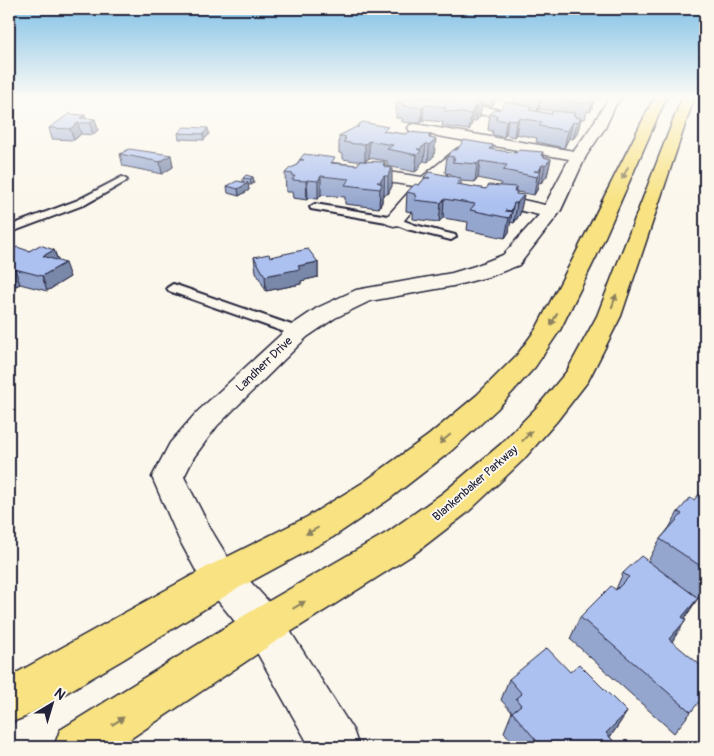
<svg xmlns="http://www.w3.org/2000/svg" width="714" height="756" viewBox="0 0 714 756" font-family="Pangolin,sans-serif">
	<rect width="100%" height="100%" fill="#fbf7ec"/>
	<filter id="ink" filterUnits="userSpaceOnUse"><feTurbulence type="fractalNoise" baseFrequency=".02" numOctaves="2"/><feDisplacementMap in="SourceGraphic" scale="10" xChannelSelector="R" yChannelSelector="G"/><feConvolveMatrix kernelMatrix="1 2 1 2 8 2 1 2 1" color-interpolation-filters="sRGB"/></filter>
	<g filter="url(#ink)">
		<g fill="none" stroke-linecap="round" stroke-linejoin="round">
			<!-- service casing -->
			<g stroke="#22223b" stroke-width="4">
				<g id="service">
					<polygon points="122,177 127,180 125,182 86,204 9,233 9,226 78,200"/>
					<polygon points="315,204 394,217 415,225 455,235 456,237 451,240 407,229 392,223 311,209 310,207"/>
					<polygon points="173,284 303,329 305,332 298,336 293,335 169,291 167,288"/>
				</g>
			</g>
			<!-- minor casing -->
			<g stroke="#22223b" stroke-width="3">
				<g id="minor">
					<polygon points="609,98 621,98 615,106 605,128 586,156 560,212 519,265 491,276 453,286 370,301 335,318 307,337 217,426 194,457 184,477 210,528 227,556 278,612 353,730 359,747 310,747 250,640 201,580 179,539 152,477 170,443 197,412 289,327 317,308 356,290 452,273 475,266 503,255 539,215 430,189 401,224 394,226 387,224 384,220 414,186 348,176 346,172 348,168 354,167 422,177 458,148 468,148 471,151 468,154 439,181 545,205 569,159 415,132 410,131 408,128 410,125 415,124 574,151 591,127"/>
					<polygon points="444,101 530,114 537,118 530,122 439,108 437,105 439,102"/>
				</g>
			</g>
			<!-- primary casing -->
			<g stroke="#22223b" stroke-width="3">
				<g id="primary">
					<polygon points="654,98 666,98 597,255 560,330 535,367 497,409 451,451 388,500 333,537 235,590 124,659 25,717 9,723 9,677 209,566 307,517 364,482 429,435 477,395 517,355 536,329 575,255"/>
					<polygon points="682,98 694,98 621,316 588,381 557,421 523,460 467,513 414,554 278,640 118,747 54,747 60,730 250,612 388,532 443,493 501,444 537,407 567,371 597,316"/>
				</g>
			</g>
			<!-- service -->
			<use href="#service" fill="#fbf7ec" fill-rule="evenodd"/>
			<!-- minor -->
			<use href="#minor" fill="#fbf7ec" fill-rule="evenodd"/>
			<!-- primary -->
			<use href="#primary" fill="#f8e281" fill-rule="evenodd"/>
		</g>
		<!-- wall -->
		<g fill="#95a6ce" stroke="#22223b" fill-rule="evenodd">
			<polygon points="405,98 452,98 450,99 453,99 454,98 503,98 501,100 497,99 492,106 481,104 480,117 476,121 473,121 469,130 442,126 443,122 423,120 421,123 412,123 402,122 402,118 396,118 396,102"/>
			<path d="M514,98h88l-2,2 -6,-1 -2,9 -2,4 -3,-1 -2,8h-4l-4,15 -4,5 -4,-1 -5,10 -28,-6 1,-4 -21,-4 -2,3 -8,-2 -2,2 -12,-2 1,-4 -5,-1 2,-16 23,-11zM539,109l14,2 -2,3 -14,-3z"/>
			<polygon points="86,119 95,119 98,130 93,135 81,134 74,140 52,139 49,128"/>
			<polygon points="357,126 388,132 431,138 434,156 428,162 424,161 420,165 420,168 415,172 387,166 387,161 369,158 365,161 355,161 343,159 343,154 339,153 339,136 357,127"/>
			<polygon points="178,133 209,134 204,140 179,139"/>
			<path d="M493,145v5l23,3 26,3 2,1 7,2 -4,17 -6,7 -2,-1 -2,8 -3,5 -17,-3 -1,2 4,20 -6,9 -4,-1 -1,10 -4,6 -38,-8 1,-8 -25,-4 -4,4 -26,-3v-7l-7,-1 1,-19 12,-7 5,-6v-2l26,-1 1,-2 -6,-1 2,-17 10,-6zM478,178l23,5v3l-15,3 -25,-4v-4l14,1z"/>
			<polygon points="120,154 171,155 173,167 162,174 123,166"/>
			<polygon points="300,159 357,165 385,166 386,168 392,186 388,194 384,194 382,197 382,202 379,208 345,204 345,197 321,195 318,199 308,198 307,200 293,198 292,192 286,192 285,173 296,166"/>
			<polygon points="253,177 254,183 251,185 248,185 249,190 239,196 228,193 227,186 243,182 243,178"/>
			<polygon points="54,250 58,260 70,277 47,291 20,284 16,286 9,283 9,251"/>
			<polygon points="254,257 270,257 318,262 318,277 301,281 301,284 266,291 256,272"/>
			<polygon points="705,493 705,603 678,584 698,598 684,619 672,642 702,691 691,712 674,733 570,639 580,617 616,589 623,573 648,561 660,539 669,528 678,512"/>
			<polygon points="570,672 627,712 613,733 610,737 619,747 517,747 504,732 512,712 501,700 509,679"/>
		</g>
		<!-- shaded-wall -->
		<g fill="#7987a8" stroke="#22223b">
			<polygon points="474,98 472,111 475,106 473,121 469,130 473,100"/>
			<polygon points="493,98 498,98 497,99 492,106"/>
			<polygon points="540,98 541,98 539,109 537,112"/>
			<polygon points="593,98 595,98 592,108 590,112"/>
			<polygon points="482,102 480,117 476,121 478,106"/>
			<polygon points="424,105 423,120 421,123 422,107"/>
			<polygon points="575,113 569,138 564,148 568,131 573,115"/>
			<polygon points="85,115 87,123 80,118"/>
			<polygon points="519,118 516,134 514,137 516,121"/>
			<polygon points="581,118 577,134 573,139 577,123"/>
			<polygon points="95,119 98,130 93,135 90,123"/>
			<polygon points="508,119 506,135 504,137 506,121"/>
			<polygon points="78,123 81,134 74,140 70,129"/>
			<polygon points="208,128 209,134 204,140 203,134"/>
			<polygon points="431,134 430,144 436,139 434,156 428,162 429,145 428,136"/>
			<polygon points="369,141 369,158 365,161 365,144"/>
			<polygon points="426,144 424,161 420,165 420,168 415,172 417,155 420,149"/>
			<polygon points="543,152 540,170 544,156 537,190 534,195 537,177 533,176"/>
			<polygon points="171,155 173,167 162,174 160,162"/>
			<polygon points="551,159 547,176 541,183 545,165"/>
			<polygon points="480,161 478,178 475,182 477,164"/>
			<polygon points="385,162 384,194 382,197 382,202 379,208 380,189 383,165"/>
			<polygon points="392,168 392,186 388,194 388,176"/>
			<polygon points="321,176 321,195 318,199 318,181"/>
			<polygon points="253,177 254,183 251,185 250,179"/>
			<polygon points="307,180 308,198 307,200 306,181"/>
			<polygon points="248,183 249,190 239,196 238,189"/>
			<polygon points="516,187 509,232 505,238 509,218 510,216 514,191"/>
			<polygon points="524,195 520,214 514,223 517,203"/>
			<polygon points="444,199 443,218 439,222 441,203"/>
			<polygon points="54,250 59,264 43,256"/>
			<polygon points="318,262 318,277 301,281 301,284 266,291 265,276 298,266"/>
			<polygon points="65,263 70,277 47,291 42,276"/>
			<polygon points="15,269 20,284 16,286 10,271"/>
			<polygon points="698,598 683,621 682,617"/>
			<polygon points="686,620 671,643 669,639"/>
			<polygon points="627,712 613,733 598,747 606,733"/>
		</g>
		<!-- building -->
		<g fill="#adc1f0" stroke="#22223b">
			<polygon points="401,98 439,98 453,99 454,98 474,98 473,100 474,101 482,102 478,106 475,106 471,114 444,111 446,107 424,105 422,107 413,107 402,106 404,104 403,103 396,102"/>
			<polygon points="563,98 590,98 588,104 562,100"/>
			<polygon points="506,102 532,107 529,110 551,114 553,111 575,113 573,115 576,116 575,117 581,118 577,123 573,122 568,131 539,126 542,122 519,118 516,121 508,119 506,121 495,119 498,116 490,114 496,109 499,110"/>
			<polygon points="69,114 85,115 80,118 95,119 90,123 78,123 70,129 49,128"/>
			<polygon points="362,122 388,127 383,131 405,134 409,132 431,134 428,136 431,137 429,138 436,139 429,145 426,144 420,149 417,149 421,151 417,155 387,149 393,145 369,141 365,144 355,144 343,142 346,139 344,139 346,137 339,136 356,127 359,127 357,126"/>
			<polygon points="184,127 208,128 203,134 178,133"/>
			<polygon points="464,140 493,145 490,149 516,153 518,150 543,152 541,155 544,156 543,157 551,159 545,165 542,165 539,171 534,171 540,172 537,177 503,170 507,165 480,161 477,164 452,162 455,159 452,159 454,157 447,156 453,150 457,150"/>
			<polygon points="129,149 171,155 160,162 120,154"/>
			<polygon points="304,154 335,158 331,163 357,165 360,161 385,162 383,165 386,166 385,167 392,168 388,176 384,176 380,182 377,182 382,184 380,189 345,185 349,179 321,176 318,181 307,180 306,181 292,180 295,176 292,176 293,174 285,173 290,168 296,166 300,160 304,160 300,159"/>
			<polygon points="429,172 461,178 457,184 486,189 489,185 516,187 514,191 517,191 516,194 524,195 517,203 514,203 511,211 505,210 505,211 512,212 509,218 470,210 475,204 444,199 441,203 414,200 417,196 414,195 415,194 407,192 415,184 419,185 425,178 430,178 424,177"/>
			<polygon points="246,175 253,177 250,179 243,178"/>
			<polygon points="237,181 248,183 238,189 227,186"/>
			<polygon points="40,245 54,250 43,256 65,263 42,276 15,269 10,271 9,271 9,251 17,247 29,251"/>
			<polygon points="308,249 318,262 298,266 300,269 265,276 254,257 269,254 270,257"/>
			<polygon points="702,491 705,493 705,569 660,539 682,514 678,512 690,498 694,500"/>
			<polygon points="641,556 698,598 682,617 686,620 669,639 705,669 705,687 702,691 705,694 691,712 580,617 611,586 616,590 629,577 623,573"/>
			<polygon points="547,648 570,672 579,664 627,712 606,733 619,747 542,747 512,712 521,705 516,699 522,694 509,679"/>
		</g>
		<!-- one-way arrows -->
		<defs><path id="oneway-solid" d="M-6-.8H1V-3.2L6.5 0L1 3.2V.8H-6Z" transform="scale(1.25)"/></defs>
		<g fill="#8d825e">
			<use href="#oneway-solid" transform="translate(625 173) rotate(116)"/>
			<use href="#oneway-solid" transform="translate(614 301) rotate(-71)"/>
			<use href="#oneway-solid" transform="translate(554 319) rotate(118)"/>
			<use href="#oneway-solid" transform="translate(527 436) rotate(-47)"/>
			<use href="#oneway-solid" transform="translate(445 439) rotate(140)"/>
			<use href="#oneway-solid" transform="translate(312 531) rotate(152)"/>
			<use href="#oneway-solid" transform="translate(299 605) rotate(-31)"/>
			<use href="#oneway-solid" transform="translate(118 721) rotate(-33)"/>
		</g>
	</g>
	<!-- sky -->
	<linearGradient id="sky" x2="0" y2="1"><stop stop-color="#80c0e6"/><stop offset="0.48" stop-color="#fdfbf6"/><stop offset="1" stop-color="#fdfbf6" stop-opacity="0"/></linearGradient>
	<rect width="714" height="203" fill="url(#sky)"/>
	<g text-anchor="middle" stroke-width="4" stroke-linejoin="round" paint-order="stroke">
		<!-- street labels -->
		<g font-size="12" fill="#22223b" stroke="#fbf7ec">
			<text transform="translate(264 364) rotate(-44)" y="4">Landherr Drive</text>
			<text transform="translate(475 483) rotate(-41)" y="4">Blankenbaker Parkway</text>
		</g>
	</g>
	<!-- margin -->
	<rect width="714" height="756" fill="none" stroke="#fbf7ec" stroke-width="30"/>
	<rect x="15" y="15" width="684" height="726" fill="none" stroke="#22223b" stroke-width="2" filter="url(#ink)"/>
	<!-- north arrow -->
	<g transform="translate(52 704) rotate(38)" stroke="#fbf7ec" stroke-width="4" paint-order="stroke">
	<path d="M0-4L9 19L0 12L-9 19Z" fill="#22223b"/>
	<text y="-8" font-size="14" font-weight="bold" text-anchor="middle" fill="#22223b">N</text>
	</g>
</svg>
